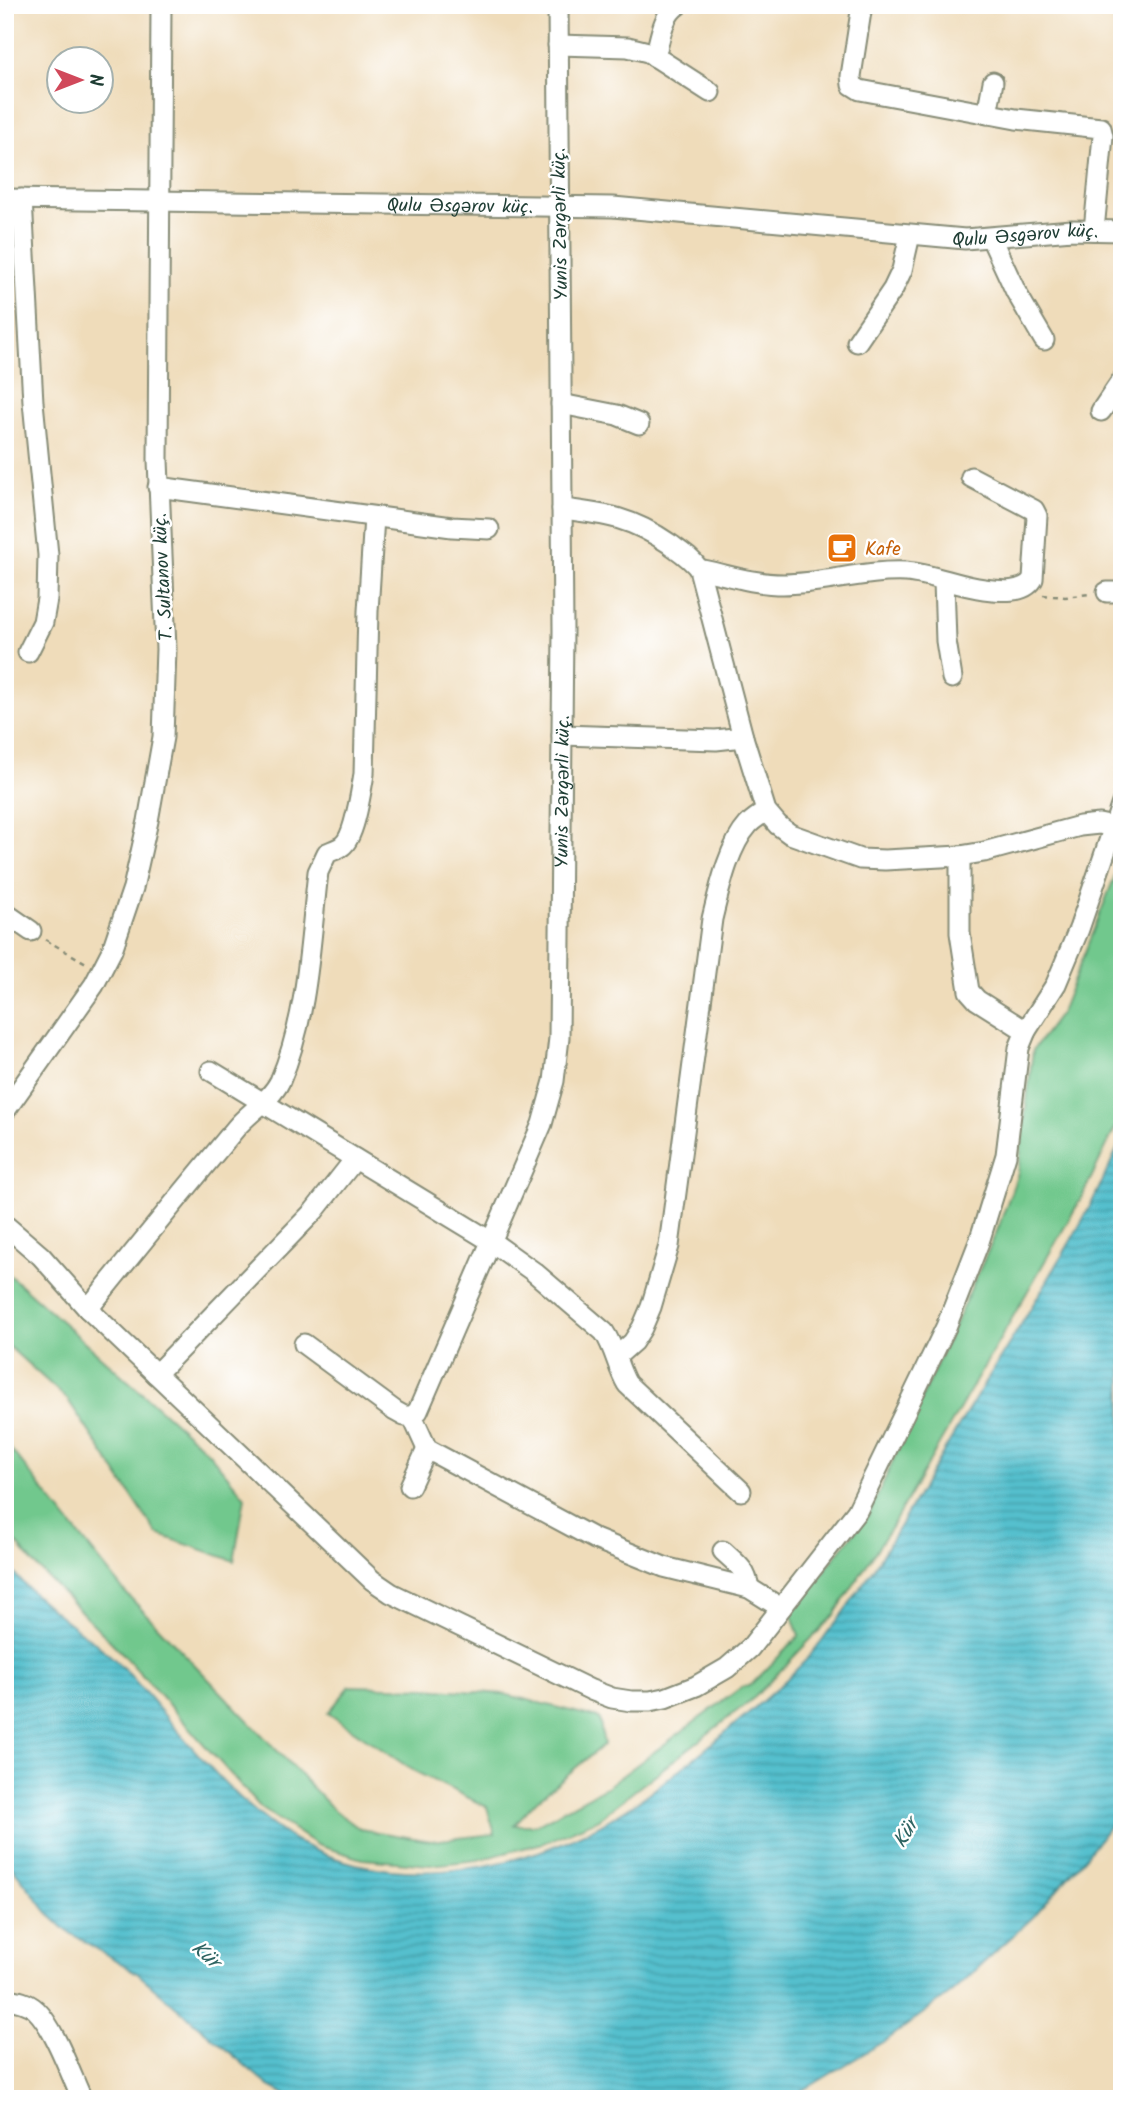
<svg xmlns="http://www.w3.org/2000/svg" width="1127" height="2104" viewBox="0 0 1127 2104" font-family="Kalam,sans-serif">
	<defs>
		<pattern id="water-rules" width="6" height="5" patternUnits="userSpaceOnUse" patternTransform="scale(1.75)"><rect width="6" height="5" fill="#54c0ce"/><path d="M0 2.5h6" fill="none" stroke="#459da8"/></pattern>
	</defs>
	<rect width="100%" height="100%" fill="#fff"/>
	<filter id="ink" filterUnits="userSpaceOnUse"><feTurbulence type="fractalNoise" baseFrequency=".0143" numOctaves="2"/><feDisplacementMap in="SourceGraphic" scale="14" xChannelSelector="R" yChannelSelector="G"/><feConvolveMatrix kernelMatrix="1 2 1 2 8 2 1 2 1" color-interpolation-filters="sRGB"/></filter>
	<filter id="wash" filterUnits="userSpaceOnUse"><feTurbulence type="fractalNoise" baseFrequency=".00686" numOctaves="4" result="noise"/><feDisplacementMap in="SourceGraphic" scale="28" xChannelSelector="R" yChannelSelector="G"/><feGaussianBlur stdDeviation="1.57" result="paint"/><feColorMatrix in="noise" values="0 0 0 0 0 0 0 0 0 0 0 0 0 0 0 0 0 1.4 0 .05"/><feComposite in="paint" operator="in"/></filter>
	<g filter="url(#wash)">
		<rect width="100%" height="100%" fill="#efdcba"/>
		<!-- grass -->
		<g fill="#71c88d" stroke="#488260" stroke-width="2">
			<polygon points="1122,858 1122,1114 1082,1197 892,1526 834,1615 755,1697 597,1820 543,1843 478,1860 430,1865 363,1859 317,1845 261,1808 124,1655 35,1565 5,1529 5,1442 124,1591 333,1809 360,1829 431,1841 495,1834 487,1807 414,1771 328,1713 350,1686 425,1688 504,1694 599,1718 604,1744 536,1801 514,1825 536,1825 608,1786 742,1687 752,1684 799,1636 791,1613 869,1514 997,1231 1018,1173 1033,1050 1061,1012"/>
			<polygon points="5,1271 209,1453 245,1497 234,1561 157,1534 68,1400 5,1343"/>
		</g>
		<!-- water -->
		<path fill="url(#water-rules)" stroke="#3a7e81" stroke-width="2" d="M1122,1139v669l-34,46 -55,63 -81,75 -61,45 -102,62h-495l-25,-13 -132,-113 -70,-42 -17,-16 -45,-57v-297c32,47 87,72 124,113 48,54 108,135 171,169 86,46 200,32 286,-11 46,-22 85,-55 124,-87 33,-27 67,-55 96,-85 11,-12 20,-26 30,-38 44,-58 78,-121 115,-183 45,-76 94,-150 136,-227 13,-24 23,-48 35,-73z"/>
	</g>
	<g filter="url(#ink)">
		<g fill="none" stroke-linecap="round" stroke-linejoin="round">
			<!-- street casing -->
			<g stroke="#878c77" stroke-width="23">
				<g id="street">
					<polyline points="862,5 851,76 852,85 860,90 1016,119 1101,128 1103,136 1094,230"/>
					<polyline points="558,45 628,47 648,52 710,92"/>
					<path d="M655,57c5,-17 7,-42 23,-52"/>
					<polyline points="987,114 993,82"/>
					<path id="s1" d="M5,199l608,8 352,32 107,-9 50,1"/>
					<polyline points="22,199 33,402 48,555 47,599 43,622 28,652"/>
					<polyline points="991,238 1016,292 1044,340"/>
					<polyline points="857,342 893,289 902,270 910,235"/>
					<polyline points="561,404 617,415 639,424"/>
					<polyline points="1101,411 1122,380"/>
					<polyline points="158,487 452,527 489,529"/>
					<path d="M562,509c45,5 70,9 108,35 11,8 21,14 29,25l44,168 23,74 12,14 12,9 70,25 25,1 75,-4 24,-4 96,-26 19,-2 15,3"/>
					<path d="M699,569c28,6 56,15 84,15 41,0 82,-14 123,-12 26,2 52,14 78,17 16,2 40,5 49,-10l4,-63 -3,-6 -63,-33"/>
					<polyline points="944,582 946,641 952,678"/>
					<polyline points="1107,592 1122,592"/>
					<polyline points="562,735 716,740 743,737"/>
					<polyline points="960,856 960,933 969,991 977,1000 1026,1031"/>
					<polyline points="5,913 31,931"/>
					<path d="M211,1071l281,171 42,30 70,60c11,16 13,35 23,52l114,107"/>
					<polyline points="5,1111 94,985 112,950 133,888 148,821 163,737 166,649 158,460 161,5"/>
					<polyline points="5,1225 41,1256 88,1309 372,1580 391,1593 591,1690 612,1698 631,1701 650,1701 665,1698 696,1686 727,1668 750,1648 857,1511 946,1327 979,1242 1006,1155 1019,1048 1026,1031 1056,984 1079,929 1122,803"/>
					<path d="M88,1309c49,-61 98,-121 148,-181 13,-16 35,-28 44,-47 28,-65 30,-139 38,-209l9,-19c4,-2 11,-4 15,-7 13,-9 19,-56 22,-72l4,-163 6,-94"/>
					<path id="s2" d="M304,1344l91,67 9,5h8l6,-5 124,-287 12,-43 5,-43 4,-408 -5,-625"/>
					<path d="M616,1357l17,-15 9,-14 9,-21 18,-61 43,-327c7,-28 16,-72 36,-94 5,-6 13,-10 18,-14"/>
					<polyline points="156,1374 314,1211 355,1159"/>
					<polyline points="412,1416 427,1449 595,1539 664,1567 749,1588 781,1608"/>
					<polyline points="410,1486 427,1449"/>
					<path d="M723,1551c14,13 23,18 26,37"/>
					<path d="M5,1999c12,1 22,3 31,11 18,17 35,65 46,89"/>
				</g>
			</g>
			<!-- path -->
			<g stroke="#878c77" stroke-width="2.5" stroke-dasharray="5 5" stroke-linecap="butt">
				<polyline points="1043,595 1065,597 1089,594"/>
				<polyline points="46,940 86,963"/>
			</g>
			<!-- street -->
			<use href="#street" stroke="#fff" stroke-width="19"/>
		</g>
	</g>
	<!-- icons -->
	<defs>
		<g id="cafe-square" transform="scale(1.575)"><rect x="-9" y="-9" width="18" height="18" rx="4" fill="#e8710a" stroke="#fff"/><path d="M-5.5-4.5H6V0H3Q3 3.5 0 3.5H-2.5Q-5.5 3.5-5.5 0ZM3-3.2v2h1.7v-2ZM-6 4.5H4V6H-6Z" fill="#fff"/></g>
	</defs>
	<g fill-rule="evenodd">
		<use href="#cafe-square" x="842" y="548"/>
	</g>
	<g text-anchor="middle" stroke-width="5" stroke-linejoin="round" paint-order="stroke">
		<!-- street labels -->
		<g font-size="19" fill="#1f3d34" stroke="#fff">
			<text dy="7" stroke="none"><textPath href="#s1" startOffset="455">Qulu Əsgərov küç.</textPath></text>
			<text transform="translate(559 224) rotate(-91)" y="7">Yunis Zərgərli küç.</text>
			<text dy="7" stroke="none"><textPath href="#s1" startOffset="1022">Qulu Əsgərov küç.</textPath></text>
			<text transform="translate(162 577) rotate(-93)" y="7">T. Sultanov küç.</text>
			<text dy="7" stroke="none"><textPath href="#s2" startOffset="786">Yunis Zərgərli küç.</textPath></text>
		</g>
		<!-- food labels -->
		<g font-size="19" fill="#c56008" stroke="#fff" text-anchor="start">
			<text x="865" y="555">Kafe</text>
		</g>
		<!-- water labels -->
		<g font-size="21" font-style="italic" fill="#2f6462" stroke="#fff">
			<text transform="translate(905 1833) rotate(-60)" y="7">Kür</text>
			<text transform="translate(206 1954) rotate(41)" y="7">Kür</text>
		</g>
	</g>
	<!-- margin -->
	<rect width="1127" height="2104" fill="none" stroke="#fff" stroke-width="28"/>
	<!-- north arrow -->
	<g transform="translate(80 80) rotate(90)"><circle r="33" fill="#ffffff" stroke="#a5b1ae" stroke-width="2"/>
	<path d="M0-5L12 26L0 18L-12 26Z" fill="#d1495b"/>
	<text y="-10" font-size="19" font-weight="bold" text-anchor="middle" fill="#1f3d34">N</text>
	</g>
</svg>
